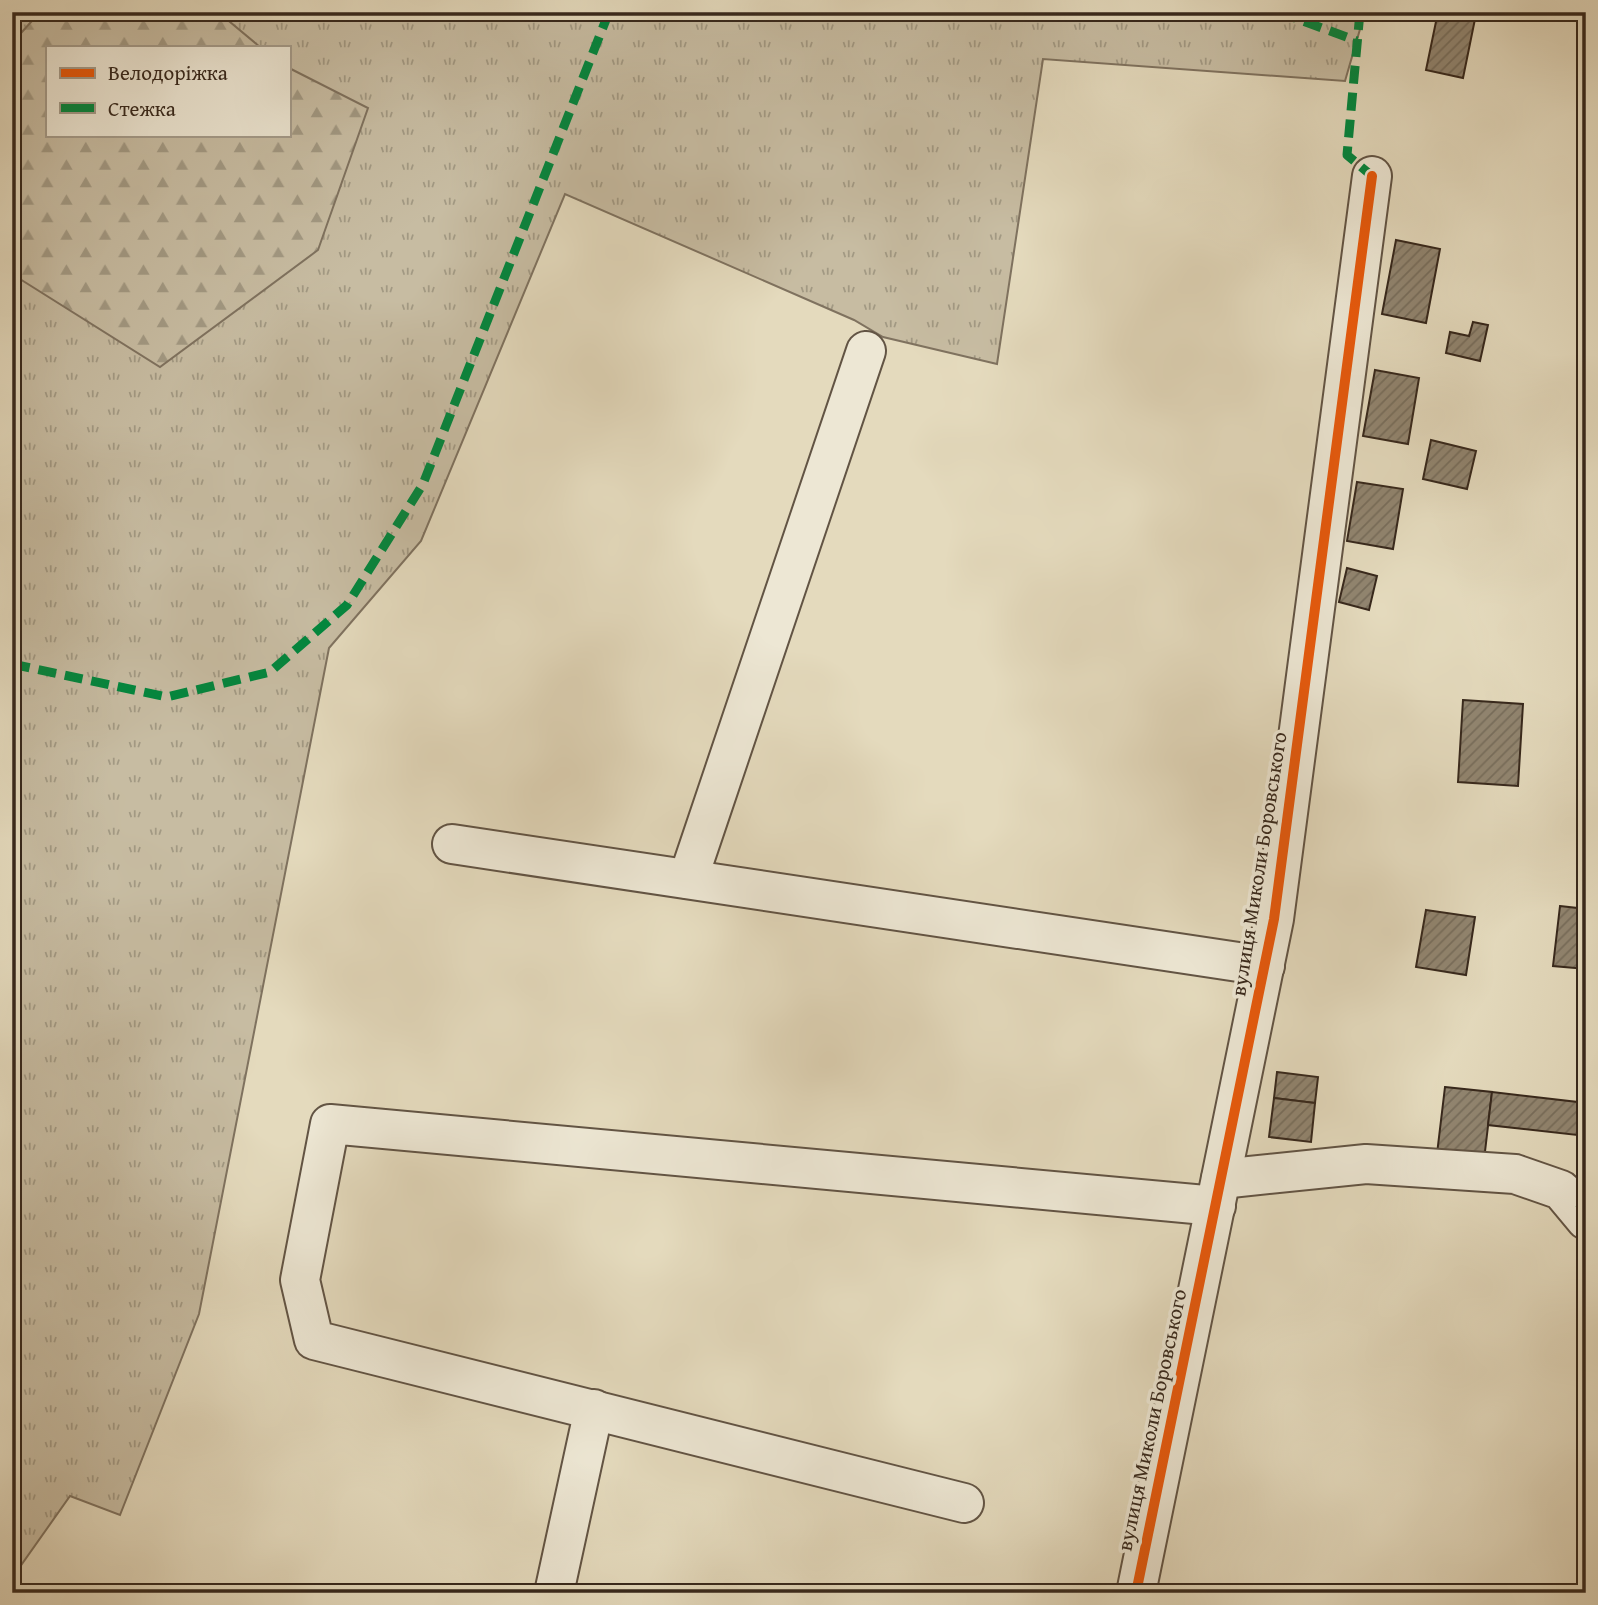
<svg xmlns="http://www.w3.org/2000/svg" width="1598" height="1605" viewBox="0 0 1598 1605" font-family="'Gentium Book Plus',serif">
	<defs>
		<pattern id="grass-tufts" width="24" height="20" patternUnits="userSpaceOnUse" patternTransform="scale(1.75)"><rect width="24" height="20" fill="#c7bca2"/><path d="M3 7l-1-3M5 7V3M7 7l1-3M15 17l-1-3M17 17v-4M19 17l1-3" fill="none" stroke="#a29983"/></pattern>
		<pattern id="forest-firs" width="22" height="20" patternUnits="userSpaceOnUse" patternTransform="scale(1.75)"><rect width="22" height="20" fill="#c7bca2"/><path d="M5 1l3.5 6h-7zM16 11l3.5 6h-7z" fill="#a29983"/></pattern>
		<pattern id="building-hatch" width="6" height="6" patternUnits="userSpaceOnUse" patternTransform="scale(1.75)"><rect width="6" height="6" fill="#918570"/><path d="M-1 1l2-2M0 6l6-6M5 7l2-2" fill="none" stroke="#776d5b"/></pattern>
	</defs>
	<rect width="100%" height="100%" fill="#e4dabd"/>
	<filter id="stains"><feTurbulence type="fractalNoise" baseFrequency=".00286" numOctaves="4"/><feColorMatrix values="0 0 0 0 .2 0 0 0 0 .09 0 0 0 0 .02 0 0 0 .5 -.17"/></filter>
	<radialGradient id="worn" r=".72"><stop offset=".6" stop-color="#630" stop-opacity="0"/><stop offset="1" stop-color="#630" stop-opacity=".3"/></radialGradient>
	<!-- grass -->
	<path fill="url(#grass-tufts)" stroke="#7f725f" stroke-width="2" fill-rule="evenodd" d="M12,12h1353l-20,69 -302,-22 -46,305 -114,-27 -29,-17 -289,-126 -144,347 -92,107 -130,666 -79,201 -50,-19 -58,82zM47,47h242v88h-242z"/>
	<!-- forest -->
	<polygon fill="url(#forest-firs)" stroke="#7f725f" stroke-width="2" points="40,12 218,12 260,47 47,47 47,135 289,135 289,68 368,108 318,250 160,367 12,274 12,43"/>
	<!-- building -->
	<g fill="url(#building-hatch)" stroke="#37281c" stroke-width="2">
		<polygon points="1438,12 1475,19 1463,78 1426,70"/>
		<polygon points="1396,240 1440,249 1426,323 1382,314"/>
		<polygon points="1473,322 1488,325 1480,361 1446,353 1450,332 1469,336"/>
		<polygon points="1375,370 1419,378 1408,444 1363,436"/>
		<polygon points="1431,440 1476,451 1467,489 1423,479"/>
		<polygon points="1357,482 1403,489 1393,549 1347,541"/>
		<polygon points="1347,568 1377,576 1369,610 1339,602"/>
		<polygon points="1463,700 1523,704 1518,786 1458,782"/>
		<polygon points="1560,906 1586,909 1586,969 1553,966"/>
		<polygon points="1426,910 1475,917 1466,975 1416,967"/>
		<polygon points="1277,1072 1318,1077 1315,1103 1274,1098"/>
		<polygon points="1445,1087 1492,1092 1484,1160 1437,1154"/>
		<polygon points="1492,1092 1586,1103 1586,1136 1488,1125"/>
		<polygon points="1274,1098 1315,1103 1311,1142 1269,1137"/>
	</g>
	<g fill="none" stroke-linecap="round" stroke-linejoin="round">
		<!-- minor casing -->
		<g stroke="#625444" stroke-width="42">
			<g id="minor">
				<polyline points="452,844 1265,966"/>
				<polyline points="688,879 866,351"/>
				<polyline points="1221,1179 1366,1164 1515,1174 1561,1190 1586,1220"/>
				<polyline points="964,1503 314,1340 300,1280 330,1124 1216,1206"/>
				<polyline points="554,1593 594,1409"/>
				<polyline points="1136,1593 1274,919 1372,176"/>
			</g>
		</g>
		<!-- minor -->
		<use href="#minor" stroke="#ede7d4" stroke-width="38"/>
		<!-- quiet -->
		<g stroke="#00873e" stroke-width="9" stroke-dasharray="18 9" stroke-linecap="butt">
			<polyline points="1279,12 1357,41"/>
			<polyline points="1360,12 1347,155 1372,176"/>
			<polyline points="12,664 167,697 270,672 347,605 423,484 609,12"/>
			<polyline points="1578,1210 1586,1205"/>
		</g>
		<!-- cycleway casing -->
		<g stroke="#ede7d4" stroke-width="15">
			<polyline id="cycleway" points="1136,1593 1274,919 1372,176"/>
		</g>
		<!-- cycleway -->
		<use href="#cycleway" stroke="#e8590c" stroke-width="10"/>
	</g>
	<g text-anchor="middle" stroke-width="7" stroke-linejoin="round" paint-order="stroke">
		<!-- street labels -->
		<g font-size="21" fill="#37281c" stroke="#ede7d4">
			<text transform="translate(1259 864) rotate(-81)" y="7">вулиця Миколи Боровського</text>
			<text transform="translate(1152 1420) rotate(-78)" y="7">вулиця Миколи Боровського</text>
		</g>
	</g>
	<!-- margin -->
	<rect width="1598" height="1605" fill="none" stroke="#e4dabd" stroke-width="42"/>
	<rect x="14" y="14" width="1570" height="1577" fill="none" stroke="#37281c" stroke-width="3.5"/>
	<rect x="21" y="21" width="1556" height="1563" fill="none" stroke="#37281c" stroke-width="2"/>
	<!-- legend -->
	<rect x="46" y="46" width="245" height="91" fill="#ede7d4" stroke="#a49b8a" stroke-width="2"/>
	<rect x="60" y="68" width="35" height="10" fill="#e8590c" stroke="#a49b8a" stroke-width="2"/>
	<text x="108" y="80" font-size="21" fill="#37281c">Велодоріжка</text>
	<rect x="60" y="103" width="35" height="10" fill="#00873e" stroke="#a49b8a" stroke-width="2"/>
	<text x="108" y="116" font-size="21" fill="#37281c">Стежка</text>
	<rect width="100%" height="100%" filter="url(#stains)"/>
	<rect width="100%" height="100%" fill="url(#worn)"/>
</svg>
